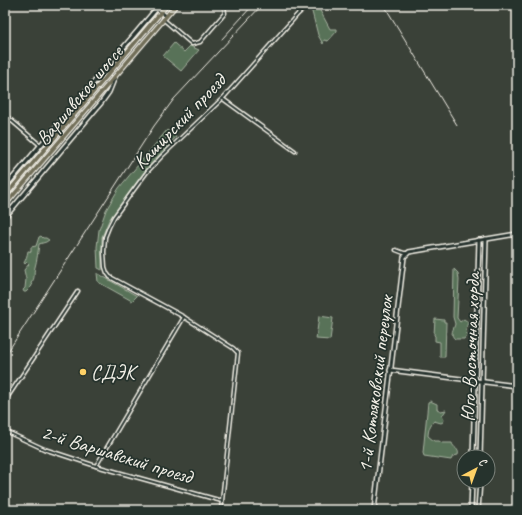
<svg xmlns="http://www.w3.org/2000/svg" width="522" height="515" viewBox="0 0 522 515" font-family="Caveat,sans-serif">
	<rect width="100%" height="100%" fill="#3a4138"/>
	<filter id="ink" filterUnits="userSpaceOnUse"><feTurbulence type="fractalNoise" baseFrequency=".025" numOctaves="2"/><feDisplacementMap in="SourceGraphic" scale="8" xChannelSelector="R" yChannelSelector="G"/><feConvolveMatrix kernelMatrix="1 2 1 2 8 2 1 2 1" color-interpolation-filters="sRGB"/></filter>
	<g filter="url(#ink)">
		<!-- green -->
		<g fill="#587258" stroke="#a6b2a0">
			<polygon points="313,5 317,5 330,29 337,29 337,31 328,41 324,40 323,44 318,35 311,8"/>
			<polygon points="174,43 184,52 190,46 199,50 181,71 163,56"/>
			<polygon points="167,130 176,137 147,168 109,220 102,237 102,270 98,268 97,247 99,230 106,210 119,188"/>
			<path d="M41,236l2,2h3l3,2 -3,2 -7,2c-1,8 -2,16 -4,23 -2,7 1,11 -4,16l1,3 -6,6h-2l-1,-2 2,-2 1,-9 -2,-9 5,-6 -2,-2 -2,2 -1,-1c2,-4 3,-7 4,-12h1l2,1v-5l5,-1 3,-9z"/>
			<path d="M454,269l4,4 1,7 -2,38 3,4 4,-3 4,3 -2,7 1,6 -3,4h-9c-6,-5 -1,-10 0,-15l-2,-7z"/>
			<polygon points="97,273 137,296 132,301 98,282"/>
			<polygon points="319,316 333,318 330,340 316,339"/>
			<polygon points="435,319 444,320 444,322 446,322 445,357 440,357 440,342 435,341 435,336 434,335"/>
			<path d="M430,401l7,3v5l4,2 5,-1 -4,6 2,4 -1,2 -2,1 -7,-2c-4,3 -6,10 -6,15l6,5h5l3,2h10c1,5 8,6 6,12l-5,1 -2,4 -27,-4 -1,-3 5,-51z"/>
		</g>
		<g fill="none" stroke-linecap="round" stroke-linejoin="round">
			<!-- street casing -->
			<g stroke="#f4f1e8" stroke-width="5">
				<g id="street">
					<polyline points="163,19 192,44 200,42 225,13 224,7 222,5"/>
					<polyline points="223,99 295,151"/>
					<polyline points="5,115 40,145"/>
					<polyline points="396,250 404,253 408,253"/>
					<polyline points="5,401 78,291"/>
					<polyline points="5,431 44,449 96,466 222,501"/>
					<polyline points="96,466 184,317"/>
					<polyline points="221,510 238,353 233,348 184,317 110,277 107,273 105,267 104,252 105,237 109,227 114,217 130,195 147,172 162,156 224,97 297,15 308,5"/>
				</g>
			</g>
			<!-- secondary casing -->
			<g stroke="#f4f1e8" stroke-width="6">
				<g id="secondary">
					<polyline points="152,5 166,16"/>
					<polyline points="103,74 116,64"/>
					<polyline points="5,187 157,8"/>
					<polyline points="5,217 101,103 109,92 115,77"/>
					<polyline points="390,370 517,386"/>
					<polyline points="473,457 479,240"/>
					<polyline points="480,457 486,239"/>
					<polyline points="374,510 404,257 409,252 517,234"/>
					<polyline points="471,510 472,481"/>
					<polyline points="478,510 480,481"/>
				</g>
			</g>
			<!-- primary casing -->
			<g stroke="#f4f1e8" stroke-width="6">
				<g id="primary">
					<polyline points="5,196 167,5"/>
					<polyline points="5,205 176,5"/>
				</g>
			</g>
			<!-- street -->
			<use href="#street" stroke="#26332d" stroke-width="2"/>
			<!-- secondary -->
			<use href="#secondary" stroke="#26332d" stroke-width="3"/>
			<!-- primary -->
			<use href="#primary" stroke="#716e59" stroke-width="3.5"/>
			<!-- rail -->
			<g stroke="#f4f1e8" stroke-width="1">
				<polyline points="384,5 457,125"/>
				<polyline points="222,39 253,5"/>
				<polyline points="5,356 154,126 174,99 262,5"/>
			</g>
		</g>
	</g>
	<!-- markers -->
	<circle fill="#ffd166" stroke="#26332d" stroke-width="1.5" cx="83" cy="372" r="4"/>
	<g text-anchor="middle" stroke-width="3.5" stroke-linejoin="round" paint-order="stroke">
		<!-- street labels -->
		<g font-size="20" fill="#f4f1e8" stroke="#26332d">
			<text transform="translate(79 95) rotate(-50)" y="7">Варшавское шоссе</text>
			<text transform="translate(179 121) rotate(-46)" y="7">Каширский проезд</text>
			<text transform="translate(470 347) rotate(-88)" y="7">Юго-Восточная хорда</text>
			<text transform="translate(375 384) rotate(-83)" y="7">1-й Котляковский переулок</text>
			<text transform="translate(117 454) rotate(17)" y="7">2-й Варшавский проезд</text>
		</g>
		<!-- poi labels -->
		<g font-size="20" fill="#f4f1e8" stroke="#26332d" text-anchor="start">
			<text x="91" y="379">СДЭК</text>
		</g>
	</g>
	<!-- margin -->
	<rect width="522" height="515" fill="none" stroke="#26332d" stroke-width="20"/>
	<rect x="10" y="10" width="502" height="495" fill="none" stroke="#f4f1e8" stroke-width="1.5" filter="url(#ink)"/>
	<!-- north arrow -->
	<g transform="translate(476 469) rotate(41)"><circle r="19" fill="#26332d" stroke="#787f78"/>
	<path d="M0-3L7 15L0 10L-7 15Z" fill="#ffd166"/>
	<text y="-6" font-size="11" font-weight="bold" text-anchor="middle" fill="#f4f1e8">С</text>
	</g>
</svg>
